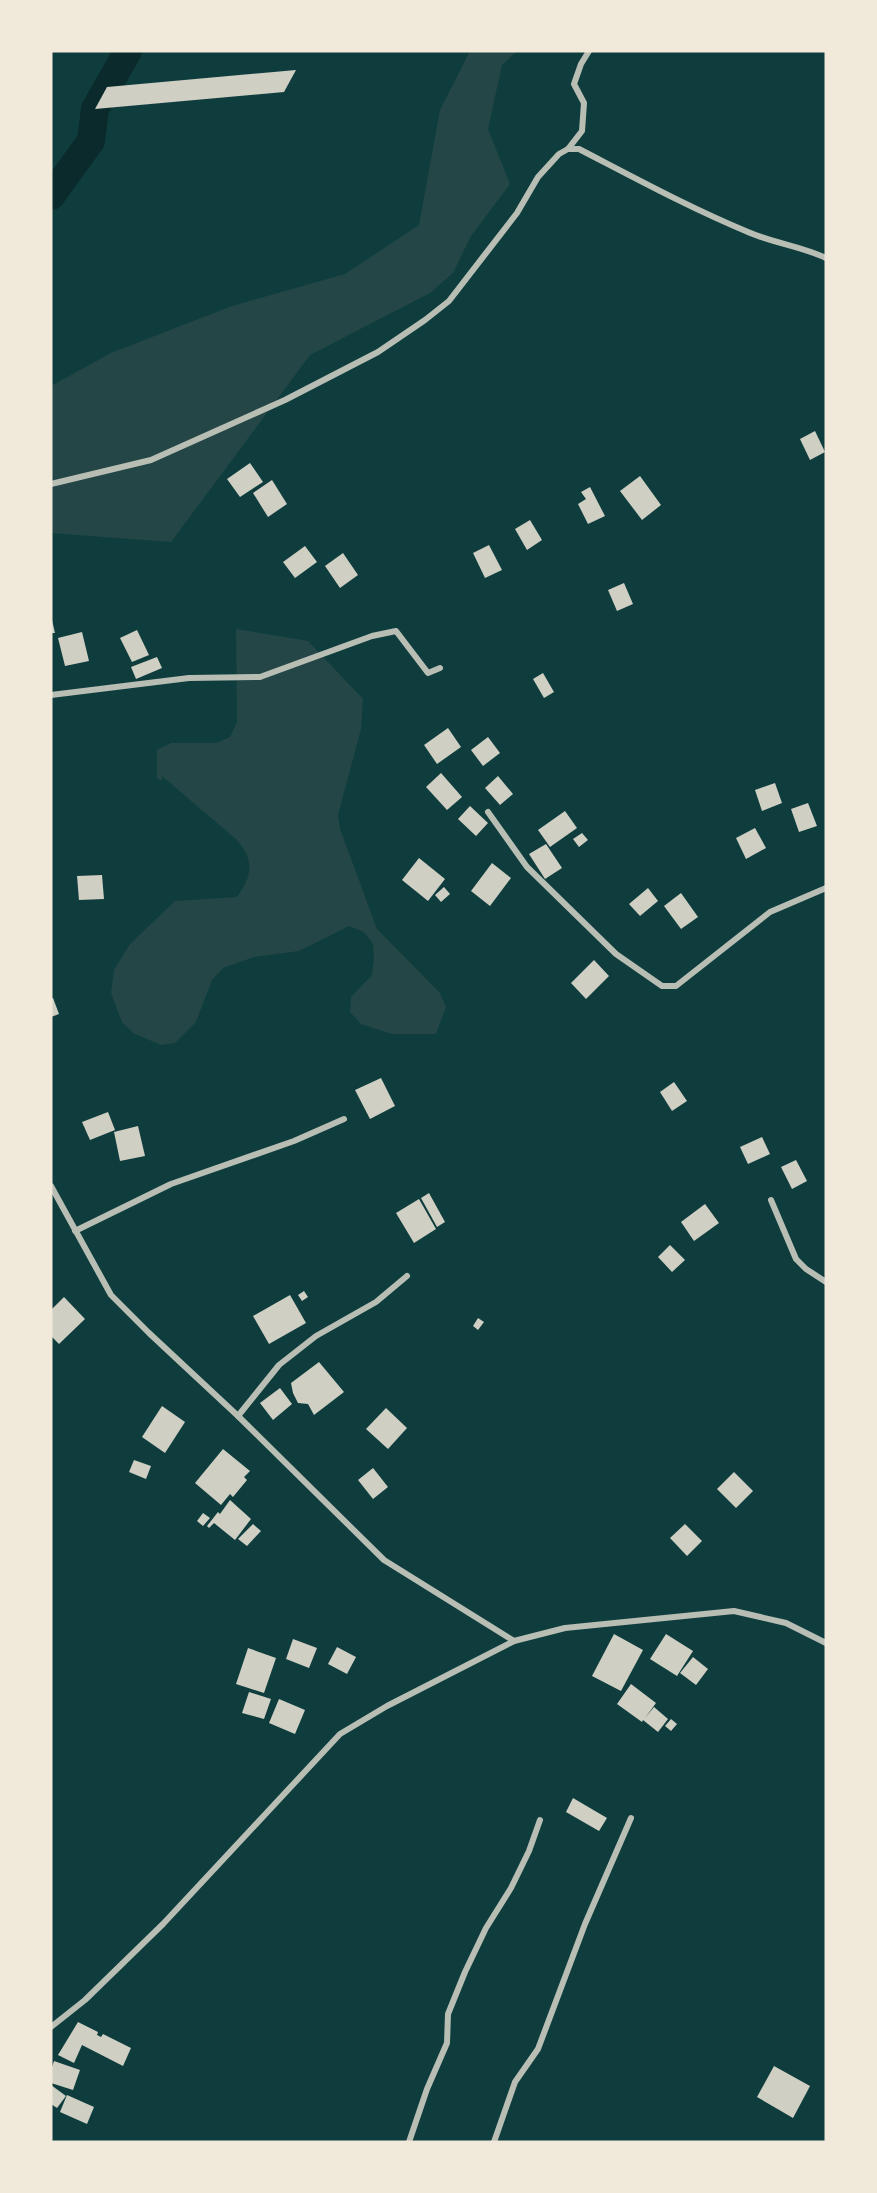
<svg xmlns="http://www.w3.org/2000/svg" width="877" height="2193" viewBox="0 0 877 2193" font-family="Cabin,sans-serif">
	<rect width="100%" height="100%" fill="#0f3d3e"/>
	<!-- green -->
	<g fill="#244646">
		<polygon points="470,51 517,51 502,65 488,129 510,184 471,236 453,273 430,293 310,355 171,542 51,533 51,386 111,353 232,306 345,274 419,225 440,110"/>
		<path d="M236,629l72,12 55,58 -2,30 -23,86 2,14 37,100 63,64 6,14 -10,27h-44l-31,-10 -11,-12 1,-15 21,-22 2,-16 -1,-15 -9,-12 -15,-6 -50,25 -45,6 -31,11 -11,12 -16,42 -21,21 -14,2 -28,-12 -11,-11 -11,-29 3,-23 16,-26 45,-43 62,-4c15,-21 18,-36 0,-57l-75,-64v4l-5,-1v-29l14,-7h45l14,-6 7,-15z"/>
	</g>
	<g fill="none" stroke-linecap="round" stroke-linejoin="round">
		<!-- river -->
		<polyline stroke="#0a2a2b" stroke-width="28" points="51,196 91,141 95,109 128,51"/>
	</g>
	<!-- building -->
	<g fill="#cfcfc3">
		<polygon points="296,70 284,92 95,109 107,87"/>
		<polygon points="815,431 825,452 810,460 800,439"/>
		<polygon points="250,463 263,482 240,497 227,479"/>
		<polygon points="640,476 661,505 642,520 620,491"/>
		<polygon points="272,480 287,504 268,517 253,493"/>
		<polygon points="590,487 605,516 588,524 578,504 586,499 581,492"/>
		<polygon points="530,520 542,540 527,550 515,529"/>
		<polygon points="489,545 502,570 485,578 473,553"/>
		<polygon points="305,546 317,562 295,578 283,562"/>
		<polygon points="343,553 358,575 340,588 325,566"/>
		<polygon points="624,583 633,604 617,611 608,590"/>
		<polygon points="51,616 55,633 51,633"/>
		<polygon points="137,630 149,655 132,662 120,638"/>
		<polygon points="82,632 89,661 65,666 58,638"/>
		<polygon points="157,657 162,668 136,679 131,667"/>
		<polygon points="543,673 554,692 544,698 533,679"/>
		<polygon points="448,728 461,747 437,764 424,745"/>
		<polygon points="488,737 500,753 483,766 471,750"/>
		<polygon points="441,773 462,797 447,810 426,787"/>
		<polygon points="498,776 513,794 500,805 485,788"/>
		<polygon points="775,783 782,803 762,811 755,790"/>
		<polygon points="808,803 817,826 799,832 791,809"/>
		<polygon points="470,806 488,823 476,836 458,819"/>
		<polygon points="565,811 577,828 550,847 538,830"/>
		<polygon points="755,828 766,848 746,859 736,838"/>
		<polygon points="582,833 588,840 579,847 573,839"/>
		<polygon points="546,844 562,868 545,879 529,854"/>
		<polygon points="419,858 445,879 428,901 402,880"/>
		<polygon points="492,863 511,878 490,906 471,891"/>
		<polygon points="102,875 104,899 79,900 77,876"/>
		<polygon points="444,887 450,894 441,902 435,895"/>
		<polygon points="648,888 658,901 640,916 629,904"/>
		<polygon points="681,893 698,917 681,929 664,906"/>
		<polygon points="594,960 609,976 586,999 571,983"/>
		<polygon points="51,998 53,998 59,1014 51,1017"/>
		<polygon points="381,1078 395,1106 370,1119 355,1090"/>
		<polygon points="674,1082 687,1101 672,1111 660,1092"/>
		<polygon points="108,1112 115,1130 90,1140 82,1122"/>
		<polygon points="138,1126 145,1156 120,1161 114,1132"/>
		<polygon points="762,1137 770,1154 748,1164 740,1147"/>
		<polygon points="796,1160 807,1181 792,1189 781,1167"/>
		<polygon points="429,1193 445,1222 437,1227 421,1198"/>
		<polygon points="419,1199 436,1229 414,1243 396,1213"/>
		<polygon points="705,1204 719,1223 694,1241 681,1222"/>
		<polygon points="670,1245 685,1260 672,1272 658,1257"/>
		<polygon points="304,1291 308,1297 302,1301 298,1295"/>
		<polygon points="290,1295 306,1323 269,1344 253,1316"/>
		<polygon points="64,1297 85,1319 59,1344 51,1336 51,1310"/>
		<polygon points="478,1318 484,1322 478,1330 473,1326"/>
		<polygon points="319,1362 344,1392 314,1415 308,1404 298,1403 293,1393 291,1383"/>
		<polygon points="280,1388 292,1404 273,1420 260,1403"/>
		<polygon points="162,1406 185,1422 165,1453 142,1437"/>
		<polygon points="386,1408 407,1428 388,1449 366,1429"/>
		<polygon points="223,1449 250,1471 244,1477 247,1480 233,1497 230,1494 221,1505 195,1483"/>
		<polygon points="134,1460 151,1466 146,1479 129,1472"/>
		<polygon points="373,1468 388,1487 373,1499 358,1480"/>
		<polygon points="734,1472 753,1491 736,1508 717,1489"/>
		<polygon points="230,1500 251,1519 235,1540 214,1523 209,1528 207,1526 218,1512 220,1514"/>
		<polygon points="203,1513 210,1518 203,1526 197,1521"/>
		<polygon points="253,1524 261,1531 247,1546 238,1539"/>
		<polygon points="685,1524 702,1541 687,1556 670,1538"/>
		<polygon points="614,1634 643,1650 621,1691 592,1676"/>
		<polygon points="666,1634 693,1651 677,1676 650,1659"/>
		<polygon points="293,1639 317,1648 309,1668 286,1659"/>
		<polygon points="337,1647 356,1657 347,1674 328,1664"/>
		<polygon points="248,1648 276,1658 264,1693 236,1684"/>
		<polygon points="693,1657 708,1669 696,1685 680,1673"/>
		<polygon points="631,1684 656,1703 645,1718 654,1707 668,1719 658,1732 643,1720 642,1722 617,1704"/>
		<polygon points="249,1692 271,1699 264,1719 242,1713"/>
		<polygon points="279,1699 305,1710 295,1734 269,1723"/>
		<polygon points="671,1719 677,1724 671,1731 665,1726"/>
		<polygon points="573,1798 607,1818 599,1831 566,1812"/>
		<polygon points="78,2022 98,2032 97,2035 101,2037 103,2034 131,2048 123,2066 82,2045 74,2063 58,2055"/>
		<polygon points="54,2061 80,2070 73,2090 51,2083 51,2070"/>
		<polygon points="774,2066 810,2086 793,2118 757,2097"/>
		<polygon points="51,2085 66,2096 57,2108 51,2104"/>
		<polygon points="67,2095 94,2107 87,2124 60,2112"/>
	</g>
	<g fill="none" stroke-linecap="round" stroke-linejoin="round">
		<!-- minor -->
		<g stroke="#b8beb3" stroke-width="6">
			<path d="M568,149h11c56,29 111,59 169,83 25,11 53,14 78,26"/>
			<polyline points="51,484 151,460 285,400 378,352 425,320 449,301 517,213 538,177 559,154 568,149 582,131 584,103 574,84 581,64 589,51"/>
			<polyline points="51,695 189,678 260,677 372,636 396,631 428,673 440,668"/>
			<polyline points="488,812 527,867 616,954 662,986 676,986 770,912 826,888"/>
			<polyline points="51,1186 111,1295 149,1333 238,1416 384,1560 514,1641"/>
			<polyline points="771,1200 796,1259 806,1269 826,1282"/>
			<polyline points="75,1231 171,1184 294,1141 344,1119"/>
			<polyline points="238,1416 279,1365 316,1336 376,1302 407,1276"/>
			<polyline points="51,2027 85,2000 163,1924 340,1734 387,1706 514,1641 565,1628 734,1611 786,1623 826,1643"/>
			<polyline points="409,2142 427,2089 447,2043 448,2014 465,1972 486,1928 511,1888 529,1851 540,1820"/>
			<polyline points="494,2142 515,2082 538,2049 585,1924 631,1818"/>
		</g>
	</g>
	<!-- border -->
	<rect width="877" height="2193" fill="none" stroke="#f1e9da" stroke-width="105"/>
</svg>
